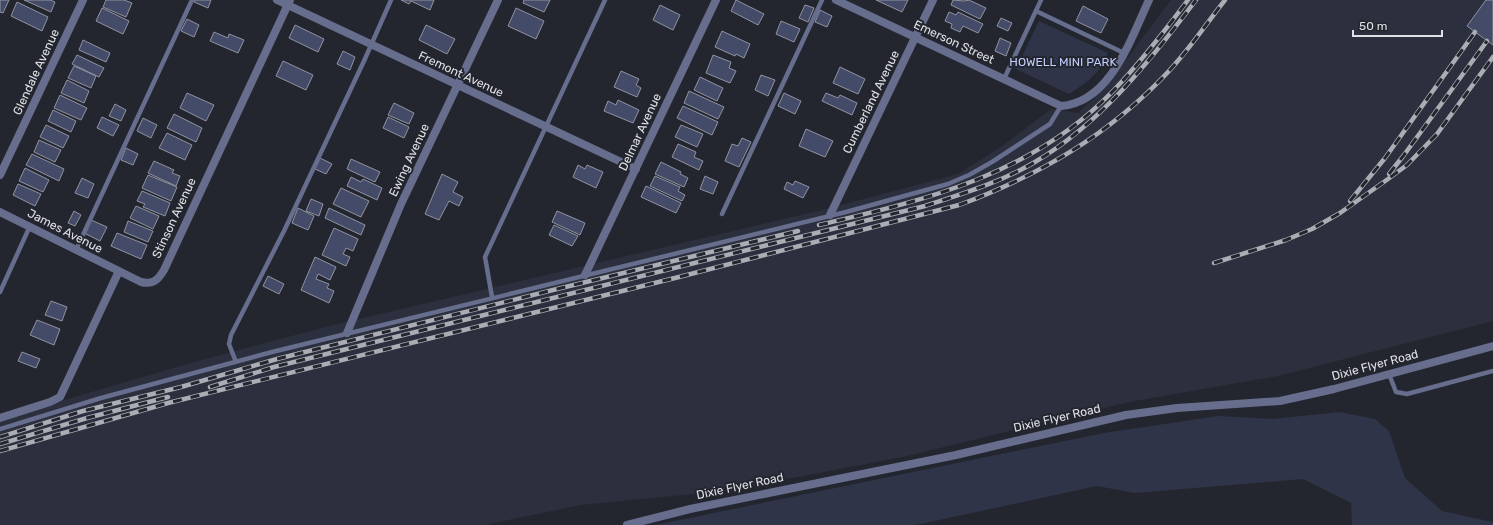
<svg xmlns="http://www.w3.org/2000/svg" width="1493" height="525" viewBox="0 0 1493 525" font-family="Rubik,sans-serif">
	<rect width="100%" height="100%" fill="#24262f"/>
	<!-- built -->
	<polygon fill="#2c2f3d" points="1171,0 1493,0 1493,321 1278,376 1129,402 903,457 723,491 581,505 484,525 0,525 0,421 44,406 201,360 329,326 822,210 958,174 1001,147 1051,109 1078,113 1104,89"/>
	<!-- green -->
	<g fill="#2f3449">
		<path d="M1039,21l69,32c-11,23 -18,27 -39,41l-53,-25z"/>
		<polygon points="1340,412 1375,419 1389,431 1405,478 1442,511 1493,522 1493,525 1352,525 1351,503 1303,479 1135,493 1097,486 916,525 655,525 1104,433 1218,416 1272,419"/>
	</g>
	<!-- building -->
	<g fill="#444b69" stroke="#90939f">
		<polygon points="0,0 9,0 3,13 0,12"/>
		<polygon points="24,0 50,0 55,2 51,12"/>
		<polygon points="106,0 124,0 132,3 126,17 103,7"/>
		<polygon points="195,0 211,0 208,8 194,2"/>
		<polygon points="401,0 434,0 430,10 411,1 409,4"/>
		<polygon points="524,0 550,0 544,12 523,3"/>
		<polygon points="736,0 764,14 758,25 731,11"/>
		<polygon points="876,0 908,0 902,12"/>
		<polygon points="953,0 964,1 969,0 986,8 980,19 951,5"/>
		<polygon points="1486,0 1493,0 1493,45 1467,26"/>
		<polygon points="17,2 48,17 42,31 11,16"/>
		<polygon points="660,5 680,15 673,30 653,20"/>
		<polygon points="805,5 814,8 808,22 799,18"/>
		<polygon points="1083,6 1108,19 1101,33 1076,21"/>
		<polygon points="102,8 129,21 123,34 96,21"/>
		<polygon points="516,8 544,21 536,39 508,26"/>
		<polygon points="820,10 832,16 827,27 815,22"/>
		<polygon points="949,12 956,15 958,12 983,24 978,33 963,26 960,32 951,28 952,24 945,21"/>
		<polygon points="1001,18 1012,23 1008,31 997,26"/>
		<polygon points="187,19 199,25 194,37 181,31"/>
		<polygon points="781,21 800,29 794,42 776,34"/>
		<polygon points="295,25 324,39 318,52 289,38"/>
		<polygon points="426,25 455,39 447,54 419,40"/>
		<polygon points="722,31 750,44 744,58 736,54 735,56 715,47"/>
		<polygon points="214,32 228,38 229,34 244,40 238,53 210,41"/>
		<polygon points="1000,38 1011,43 1006,56 995,51"/>
		<polygon points="83,40 110,53 106,62 79,50"/>
		<polygon points="343,51 355,57 350,70 337,64"/>
		<polygon points="77,55 104,68 99,77 72,64"/>
		<polygon points="713,55 731,62 729,68 736,71 730,83 706,73"/>
		<polygon points="283,61 313,75 306,90 276,76"/>
		<polygon points="74,66 96,76 91,88 68,78"/>
		<polygon points="840,67 865,79 858,94 833,83"/>
		<polygon points="621,71 639,79 636,85 641,88 637,97 614,87"/>
		<polygon points="761,75 775,80 768,96 755,90"/>
		<polygon points="700,77 723,88 717,101 694,90"/>
		<polygon points="67,80 89,91 84,103 61,93"/>
		<polygon points="689,91 724,107 718,119 684,103"/>
		<polygon points="187,93 214,105 206,121 180,108"/>
		<polygon points="784,93 801,101 795,114 778,106"/>
		<polygon points="826,93 838,98 840,95 857,103 852,115 822,101"/>
		<polygon points="60,95 87,108 81,120 54,108"/>
		<polygon points="618,100 639,110 633,123 604,111 608,101 616,105"/>
		<polygon points="394,103 414,113 409,124 388,115"/>
		<polygon points="115,104 126,110 121,121 109,116"/>
		<polygon points="683,106 718,122 712,135 677,118"/>
		<polygon points="53,110 76,121 71,132 48,121"/>
		<polygon points="174,114 202,128 196,142 167,128"/>
		<polygon points="102,117 119,125 113,136 97,128"/>
		<polygon points="388,117 409,127 404,138 383,128"/>
		<polygon points="143,118 157,125 151,138 137,131"/>
		<polygon points="46,125 69,136 63,148 40,137"/>
		<polygon points="681,125 703,134 697,147 675,137"/>
		<polygon points="806,129 833,141 825,157 799,146"/>
		<polygon points="167,133 192,145 185,160 159,148"/>
		<polygon points="742,138 751,142 739,167 725,161 732,144 738,146"/>
		<polygon points="39,140 61,150 55,162 34,152"/>
		<polygon points="678,144 696,152 694,157 703,161 699,170 672,157"/>
		<polygon points="126,148 138,154 133,165 121,160"/>
		<polygon points="32,154 64,169 59,181 26,165"/>
		<polygon points="320,158 332,164 326,174 315,169"/>
		<polygon points="351,159 380,172 375,182 347,169"/>
		<polygon points="154,161 174,170 172,173 180,176 176,186 148,173"/>
		<polygon points="661,162 681,172 680,174 688,178 684,187 655,174"/>
		<polygon points="578,165 585,169 587,165 603,172 596,188 573,177"/>
		<polygon points="25,168 49,180 43,192 19,181"/>
		<polygon points="442,174 458,182 453,192 463,197 459,206 449,201 439,220 425,214"/>
		<polygon points="148,175 177,187 171,201 142,188"/>
		<polygon points="655,176 680,187 678,191 685,195 682,201 650,186"/>
		<polygon points="705,176 718,182 713,194 700,189"/>
		<polygon points="351,177 361,182 363,179 382,188 377,200 347,186"/>
		<polygon points="82,178 94,184 88,198 75,193"/>
		<polygon points="795,181 809,187 803,198 784,189 787,182 793,185"/>
		<polygon points="18,184 41,194 35,206 13,195"/>
		<polygon points="646,186 681,203 676,213 641,197"/>
		<polygon points="341,188 369,201 361,217 333,204"/>
		<polygon points="142,191 170,203 165,216 143,207 145,204 137,201"/>
		<polygon points="311,199 323,204 319,216 306,211"/>
		<polygon points="136,206 159,216 153,229 130,218"/>
		<polygon points="298,208 314,216 308,230 292,223"/>
		<polygon points="329,208 365,225 361,235 325,218"/>
		<polygon points="74,211 81,215 75,226 68,223"/>
		<polygon points="557,211 585,223 580,235 552,222"/>
		<polygon points="91,220 107,227 100,241 84,233"/>
		<polygon points="128,221 153,231 148,242 124,232"/>
		<polygon points="554,225 578,236 572,246 549,235"/>
		<polygon points="334,228 358,239 353,251 346,248 343,254 350,257 346,266 322,255"/>
		<polygon points="117,233 147,245 141,259 111,246"/>
		<polygon points="315,257 336,267 330,280 318,274 316,279 329,284 327,288 334,291 329,303 301,290"/>
		<polygon points="268,276 284,284 279,294 263,286"/>
		<polygon points="51,301 67,307 62,321 45,315"/>
		<polygon points="37,320 60,329 54,345 30,335"/>
		<polygon points="22,352 40,359 36,368 18,361"/>
	</g>
	<g fill="none" stroke-linecap="round" stroke-linejoin="round">
		<!-- service -->
		<g stroke="#666d8d" stroke-width="4.5">
			<polyline points="1036,11 1124,53"/>
			<polyline points="1004,79 1041,0"/>
			<polyline points="722,214 822,0"/>
			<polyline points="76,250 192,0"/>
			<polyline points="0,292 30,226"/>
			<polyline points="492,297 485,257 605,0"/>
			<polyline points="236,362 229,344 231,335 284,231 364,61 391,0"/>
			<polyline points="1389,374 1396,392 1407,394 1493,371"/>
			<polyline points="0,429 101,398 272,352 846,212 948,184 969,175 992,162 1050,124 1061,106"/>
		</g>
		<!-- minor -->
		<g stroke="#666d8d" stroke-width="8">
			<polyline points="277,0 636,169"/>
			<polyline points="836,0 1061,106"/>
			<polyline points="0,175 83,0"/>
			<path d="M0,212l141,70c12,3 17,-2 23,-12l126,-270"/>
			<polyline points="830,215 933,0"/>
			<polyline points="585,275 716,0"/>
			<polyline points="347,333 401,204 498,0"/>
			<polyline points="0,418 50,402 60,397 119,271"/>
		</g>
		<!-- tertiary -->
		<g stroke="#666d8d" stroke-width="8">
			<path d="M1061,106c50,-4 70,-68 88,-106"/>
			<polyline points="627,525 690,509 956,455 1126,415 1177,408 1280,401 1334,389 1493,346"/>
		</g>
		<!-- rail casing -->
		<g stroke="#abadb4" stroke-width="4.5">
			<g id="rail">
				<polyline points="1389,174 1404,155 1487,41"/>
				<polyline points="1350,201 1385,158 1475,32"/>
				<path d="M819,225c108,-25 214,-51 294,-134 27,-28 51,-59 75,-91"/>
				<polyline points="1214,263 1286,240 1312,229 1340,213 1388,179 1407,165 1437,134 1493,57"/>
				<path d="M210,387l64,-20 651,-161c37,-12 76,-24 110,-44 66,-39 115,-101 161,-162"/>
				<polyline points="0,437 83,411 181,387 277,359 557,289 798,231"/>
				<polyline points="0,444 87,418 168,397"/>
				<path d="M0,451l168,-48 511,-126 280,-72c81,-30 150,-70 209,-133 21,-22 38,-48 57,-72"/>
			</g>
		</g>
		<!-- rail -->
		<use href="#rail" stroke="#24262f" stroke-width="3" stroke-dasharray="9" stroke-linecap="butt"/>
	</g>
	<g text-anchor="middle" stroke-width="4" stroke-linejoin="round" paint-order="stroke">
		<!-- street labels -->
		<g font-size="12" fill="#dfe1e7" stroke="#24262f">
			<text transform="translate(954 42) rotate(25)" y="4">Emerson Street</text>
			<text transform="translate(36 72) rotate(-65)" y="4">Glendale Avenue</text>
			<text transform="translate(461 74) rotate(25)" y="4">Fremont Avenue</text>
			<text transform="translate(871 102) rotate(-64)" y="4">Cumberland Avenue</text>
			<text transform="translate(640 132) rotate(-65)" y="4">Delmar Avenue</text>
			<text transform="translate(409 160) rotate(-65)" y="4">Ewing Avenue</text>
			<text transform="translate(174 218) rotate(-65)" y="4">Stinson Avenue</text>
			<text transform="translate(65 231) rotate(27)" y="4">James Avenue</text>
			<text transform="translate(1375 365) rotate(-15)" y="4">Dixie Flyer Road</text>
			<text transform="translate(1057 418) rotate(-13)" y="4">Dixie Flyer Road</text>
			<text transform="translate(740 486) rotate(-12)" y="4">Dixie Flyer Road</text>
		</g>
		<!-- park labels -->
		<g font-size="12" fill="#c3cefc" stroke="#24262f">
			<text x="1063" y="66">HOWELL MINI PARK</text>
		</g>
	</g>
	<!-- scale -->
	<path d="M1353 30v6h89v-6" fill="none" stroke="#dfe1e7" stroke-width="2"/>
	<text x="1359" y="30" font-size="12" fill="#dfe1e7" stroke="#24262f" stroke-width="3" paint-order="stroke">50 m</text>
</svg>
